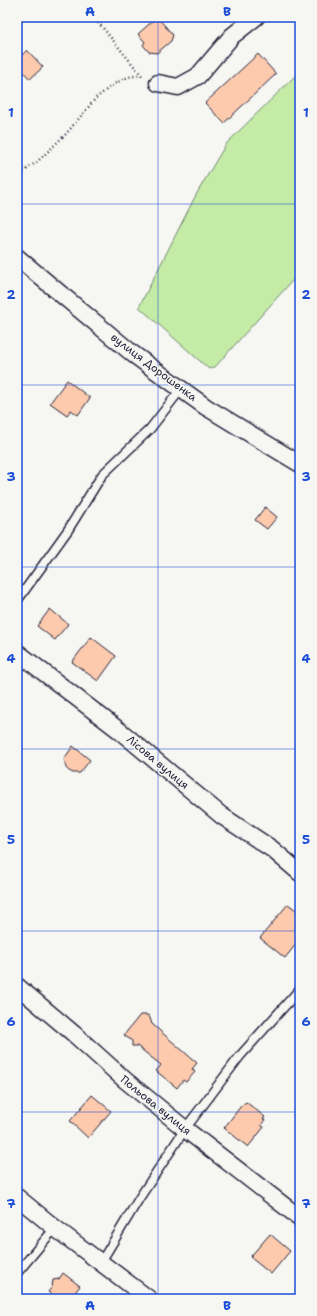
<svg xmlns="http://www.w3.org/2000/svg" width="317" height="1316" viewBox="0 0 317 1316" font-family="'Shantell Sans',sans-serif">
	<rect width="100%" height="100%" fill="#f6f6f2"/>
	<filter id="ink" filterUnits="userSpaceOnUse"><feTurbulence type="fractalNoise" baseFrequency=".025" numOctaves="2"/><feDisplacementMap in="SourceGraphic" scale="8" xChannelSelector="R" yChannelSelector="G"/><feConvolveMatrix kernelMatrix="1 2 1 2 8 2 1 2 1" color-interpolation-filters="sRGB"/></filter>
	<g filter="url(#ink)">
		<!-- green -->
		<polygon fill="#c4eca7" stroke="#738771" points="300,71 300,272 215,367 209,369 139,307 197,193 226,144"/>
		<!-- building -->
		<g fill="#fdcaad" stroke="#22223b">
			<polygon points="157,17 173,35 171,41 157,53 149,52 143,45 145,42 138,34"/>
			<polygon points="27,50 43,67 30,79 17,65 17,60"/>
			<polygon points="258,54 276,74 224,123 205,103"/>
			<polygon points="67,380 90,398 78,415 71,410 67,415 50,403"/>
			<polygon points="265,507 277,517 267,529 255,520"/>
			<polygon points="50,609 68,624 55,640 37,626"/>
			<polygon points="91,637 116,656 98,681 72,662"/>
			<polygon points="73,746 90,760 80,773 73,773 69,771 66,768 64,759"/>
			<polygon points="288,904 300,913 300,939 285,958 260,938"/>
			<polygon points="140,1015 148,1015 150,1018 152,1024 197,1063 192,1069 195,1072 186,1082 183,1080 177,1088 156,1071 161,1065 137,1046 132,1046 132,1041 124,1035"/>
			<polygon points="92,1095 111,1111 88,1138 70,1121"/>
			<polygon points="246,1102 265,1117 263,1119 265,1120 261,1125 264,1127 248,1147 224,1128 241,1106"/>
			<polygon points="270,1234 290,1251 271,1274 250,1257"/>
			<polygon points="63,1273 80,1286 70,1299 57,1299 48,1292 52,1287 53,1280 59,1279"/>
		</g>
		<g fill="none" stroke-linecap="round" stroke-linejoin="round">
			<!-- service casing -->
			<g stroke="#22223b" stroke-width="11">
				<g id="service">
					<polyline points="17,601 68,530 102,475 150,429 181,389"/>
					<polyline points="101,1262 140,1197 185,1129 240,1056 300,989"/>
					<polyline points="17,1273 55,1228"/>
				</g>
			</g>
			<!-- minor casing -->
			<g stroke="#22223b" stroke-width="19">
				<g id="minor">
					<polyline points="158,83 178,87 198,76 232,36 256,17"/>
					<polyline points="17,257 50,285 133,354 181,389 206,407 300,464"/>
					<polyline points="17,652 120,731 222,816 272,849 300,873"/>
					<polyline points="17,986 74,1034 125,1080 185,1129 300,1218"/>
					<polyline points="17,1197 55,1228 149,1299"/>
				</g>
			</g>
			<!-- path -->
			<g stroke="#22223b" stroke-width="2.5" stroke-dasharray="1 3" stroke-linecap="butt">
				<polyline points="92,17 103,28 142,76"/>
				<polyline points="17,177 39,160 66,134 96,98 114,84 128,77 141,75"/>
			</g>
			<!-- service -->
			<use href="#service" stroke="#f6f6f2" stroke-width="8"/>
			<!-- minor -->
			<use href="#minor" stroke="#f6f6f2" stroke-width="16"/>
		</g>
	</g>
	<!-- grid -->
	<path fill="none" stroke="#1d4ed8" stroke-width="1" stroke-opacity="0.55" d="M158,17v1282M17,204h283M17,385h283M17,567h283M17,749h283M17,931h283M17,1112h283"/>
	<g text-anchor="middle" stroke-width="3" stroke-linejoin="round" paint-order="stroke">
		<!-- street labels -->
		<g font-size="11" fill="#22223b" stroke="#f6f6f2">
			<text transform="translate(154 367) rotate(37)" y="4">вулиця Дорошенка</text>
			<text transform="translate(158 762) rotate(40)" y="4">Лісова вулиця</text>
			<text transform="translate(156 1105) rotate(39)" y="4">Польова вулиця</text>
		</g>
	</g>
	<!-- margin -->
	<rect width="317" height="1316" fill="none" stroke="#f6f6f2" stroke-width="44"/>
	<rect x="22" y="22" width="273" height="1272" fill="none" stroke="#1d4ed8" stroke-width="1.5"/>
	<g font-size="13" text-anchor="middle" font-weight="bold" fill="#1d4ed8">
		<text x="90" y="16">A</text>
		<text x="227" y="16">B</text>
		<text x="11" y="117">1</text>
		<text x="306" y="117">1</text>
		<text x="11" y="299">2</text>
		<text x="306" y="299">2</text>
		<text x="11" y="481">3</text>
		<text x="306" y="481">3</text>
		<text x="11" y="663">4</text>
		<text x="306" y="663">4</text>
		<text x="11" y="844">5</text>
		<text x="306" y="844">5</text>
		<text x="11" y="1026">6</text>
		<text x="306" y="1026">6</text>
		<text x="11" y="1208">7</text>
		<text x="306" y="1208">7</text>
		<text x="90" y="1310">A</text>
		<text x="227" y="1310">B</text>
	</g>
</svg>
